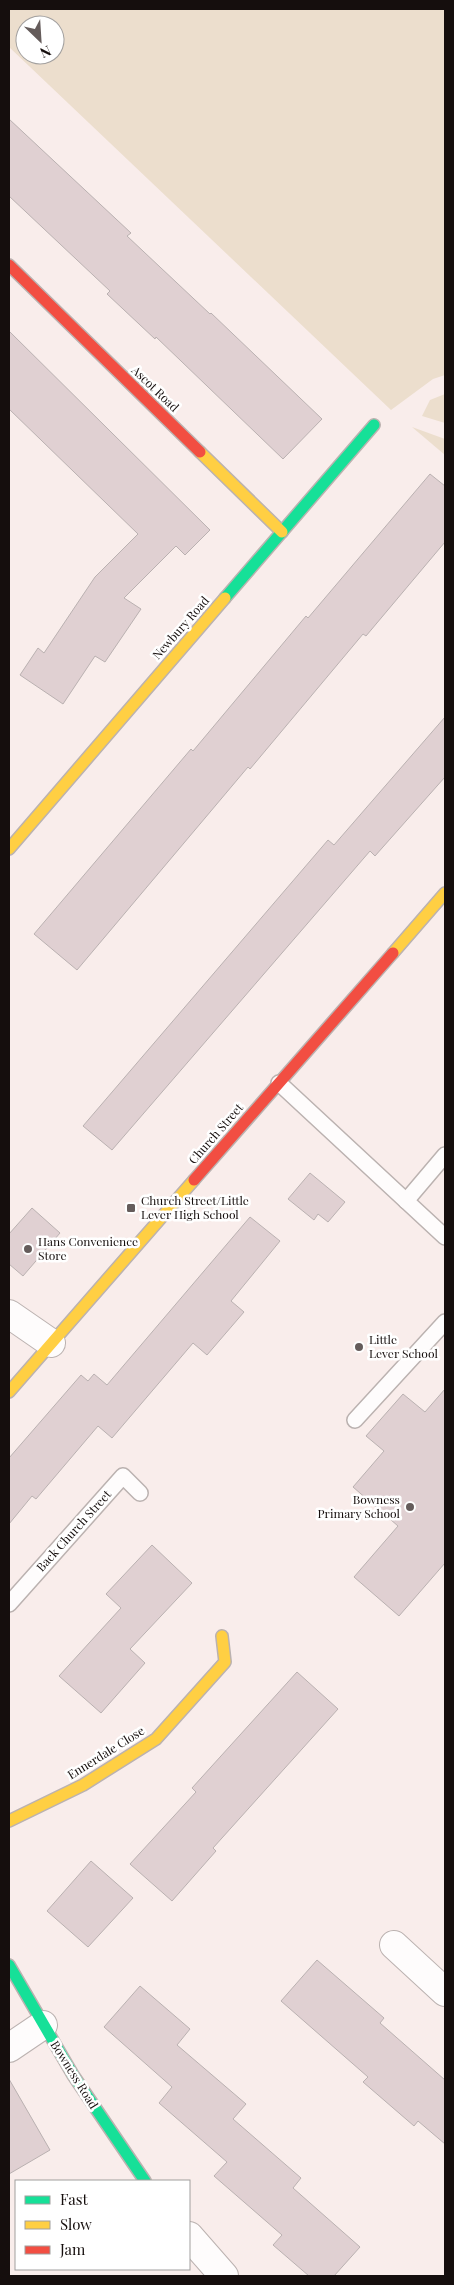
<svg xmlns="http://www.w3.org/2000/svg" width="454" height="2285" viewBox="0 0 454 2285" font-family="'Playfair Display',serif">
	<rect width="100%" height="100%" fill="#f9edeb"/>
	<!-- green -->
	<g fill="#ecdecd" fill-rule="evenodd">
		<path d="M9,9h436v366l-12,4 -42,31 -382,-363zM25,25h30v30h-30z"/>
		<polygon points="445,394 445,423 422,416 430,400"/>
		<polygon points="412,427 445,439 445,455"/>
	</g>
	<!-- building -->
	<g fill="#e0d0d2" stroke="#bab1b1">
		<polygon points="9,119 131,233 127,236 210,314 211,313 322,419 283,459 156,337 155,339 107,294 110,291 9,196"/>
		<polygon points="9,331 210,530 185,555 176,546 124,598 141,609 105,662 95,656 63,704 20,675 38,648 44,653 95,577 138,534 9,409"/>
		<polygon points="430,474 445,486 445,542 366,636 363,634 250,769 248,767 77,970 34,934 191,749 193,751 306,616 308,618"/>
		<polygon points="445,717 445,777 375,856 370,851 112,1150 83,1126 328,840 334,845"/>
		<polygon points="310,1173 345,1202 328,1222 318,1214 314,1220 288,1199"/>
		<polygon points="32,1208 60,1233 23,1276 9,1264 9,1234"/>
		<polygon points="250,1217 280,1241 231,1301 244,1312 207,1355 193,1343 112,1438 98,1426 36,1499 32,1496 9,1524 9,1458 81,1375 88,1381 94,1374 107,1385"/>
		<polygon points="445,1389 445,1563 399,1616 354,1577 398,1526 353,1487 384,1451 366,1436 403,1394 425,1412"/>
		<polygon points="152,1545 192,1583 130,1649 145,1663 101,1713 59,1676 121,1608 106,1594"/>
		<polygon points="297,1672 338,1709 213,1848 216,1851 172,1901 130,1864 196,1792 192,1788"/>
		<polygon points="91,1861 133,1898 88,1947 47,1911"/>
		<polygon points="317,1960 384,2018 380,2023 445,2080 445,2144 418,2121 414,2126 363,2082 368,2077 281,2001"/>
		<polygon points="140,1986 190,2029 177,2045 246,2104 233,2119 301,2178 293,2188 360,2247 334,2276 309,2276 273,2245 282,2235 214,2176 227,2162 159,2103 172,2087 104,2027"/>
		<polygon points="9,2079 50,2150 9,2174"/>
	</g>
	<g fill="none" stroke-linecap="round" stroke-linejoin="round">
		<!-- lane casing -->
		<g stroke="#bbb2b0" stroke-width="18">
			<g id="lane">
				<polyline points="279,1083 445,1237"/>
				<polyline points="406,1201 445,1155"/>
				<polyline points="355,1420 445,1322"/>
				<polyline points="9,1604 123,1476 140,1493"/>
			</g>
		</g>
		<!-- street casing -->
		<g stroke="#bbb2b0" stroke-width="30">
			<g id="street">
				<polyline points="9,1314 51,1343"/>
				<polyline points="394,1945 445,1992"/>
				<polyline points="9,2048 43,2025"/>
				<polyline points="189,2236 224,2276"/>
			</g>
		</g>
		<!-- fast casing -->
		<g stroke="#bbb2b0" stroke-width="14">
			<g id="fast">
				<polyline points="225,598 374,425"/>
				<polyline points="9,1965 73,2075 145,2181"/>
			</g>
		</g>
		<!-- slow casing -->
		<g stroke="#bbb2b0" stroke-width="14">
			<g id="slow">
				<polyline points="200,452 282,532"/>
				<polyline points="9,849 225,598"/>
				<polyline points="393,953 445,893"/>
				<polyline points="9,1392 194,1180"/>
				<polyline points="9,1821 83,1785 156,1739 225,1662 222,1636"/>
			</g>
		</g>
		<!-- jam casing -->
		<g stroke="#bbb2b0" stroke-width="14">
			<g id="jam">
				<polyline points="9,265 200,452"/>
				<polyline points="194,1180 393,953"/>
			</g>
		</g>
		<!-- lane -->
		<use href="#lane" stroke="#fefcfc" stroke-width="15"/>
		<!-- street -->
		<use href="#street" stroke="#fefcfc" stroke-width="28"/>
		<!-- fast -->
		<use href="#fast" stroke="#16e098" stroke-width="11"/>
		<!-- slow -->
		<use href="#slow" stroke="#ffcf43" stroke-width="11"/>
		<!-- jam -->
		<use href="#jam" stroke="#f24e42" stroke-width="11"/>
	</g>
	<!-- markers -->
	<g fill="#655c5b" stroke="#fff" stroke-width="2">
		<rect x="126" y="1203" width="10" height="10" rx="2.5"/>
		<circle cx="28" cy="1249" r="5"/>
		<circle cx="359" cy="1347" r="5"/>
		<circle cx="410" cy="1507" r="5"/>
	</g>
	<g text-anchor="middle" stroke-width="5" stroke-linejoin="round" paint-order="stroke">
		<!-- street labels -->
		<g font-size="12" fill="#150e0d" stroke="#fff">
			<text transform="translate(155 389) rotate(44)" y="4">Ascot Road</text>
			<text transform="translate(181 628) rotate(-49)" y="4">Newbury Road</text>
			<text transform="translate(216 1134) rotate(-49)" y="4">Church Street</text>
			<text transform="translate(74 1531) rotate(-48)" y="4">Back Church Street</text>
			<text transform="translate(106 1753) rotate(-32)" y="4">Ennerdale Close</text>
			<text transform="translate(74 2075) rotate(58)" y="4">Bowness Road</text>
		</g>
		<!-- poi labels -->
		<g font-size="12" fill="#150e0d" stroke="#fff" text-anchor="start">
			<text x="141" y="1205">Church Street/Little<tspan x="141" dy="14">Lever High School</tspan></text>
			<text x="38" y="1246">Hans Convenience<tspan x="38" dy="14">Store</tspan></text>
			<text x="369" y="1344">Little<tspan x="369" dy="14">Lever School</tspan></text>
			<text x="400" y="1504" text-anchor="end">Bowness<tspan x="400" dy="14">Primary School</tspan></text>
		</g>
	</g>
	<!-- border -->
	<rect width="454" height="2285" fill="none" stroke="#150e0d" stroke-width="20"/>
	<!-- legend -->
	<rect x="15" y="2180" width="175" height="90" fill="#ffffff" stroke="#a19f9e"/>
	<rect x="25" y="2196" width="25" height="8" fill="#16e098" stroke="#a19f9e"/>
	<text x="60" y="2205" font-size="15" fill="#150e0d">Fast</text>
	<rect x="25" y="2221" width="25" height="8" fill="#ffcf43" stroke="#a19f9e"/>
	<text x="60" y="2230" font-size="15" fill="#150e0d">Slow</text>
	<rect x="25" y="2246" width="25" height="8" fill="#f24e42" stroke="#a19f9e"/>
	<text x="60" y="2255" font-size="15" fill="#150e0d">Jam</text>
	<!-- north arrow -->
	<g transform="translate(40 40) rotate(155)"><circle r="24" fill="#ffffff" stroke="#a19f9e"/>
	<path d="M0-4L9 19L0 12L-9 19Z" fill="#655c5b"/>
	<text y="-8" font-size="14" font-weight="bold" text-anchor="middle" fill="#150e0d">N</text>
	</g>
</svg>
